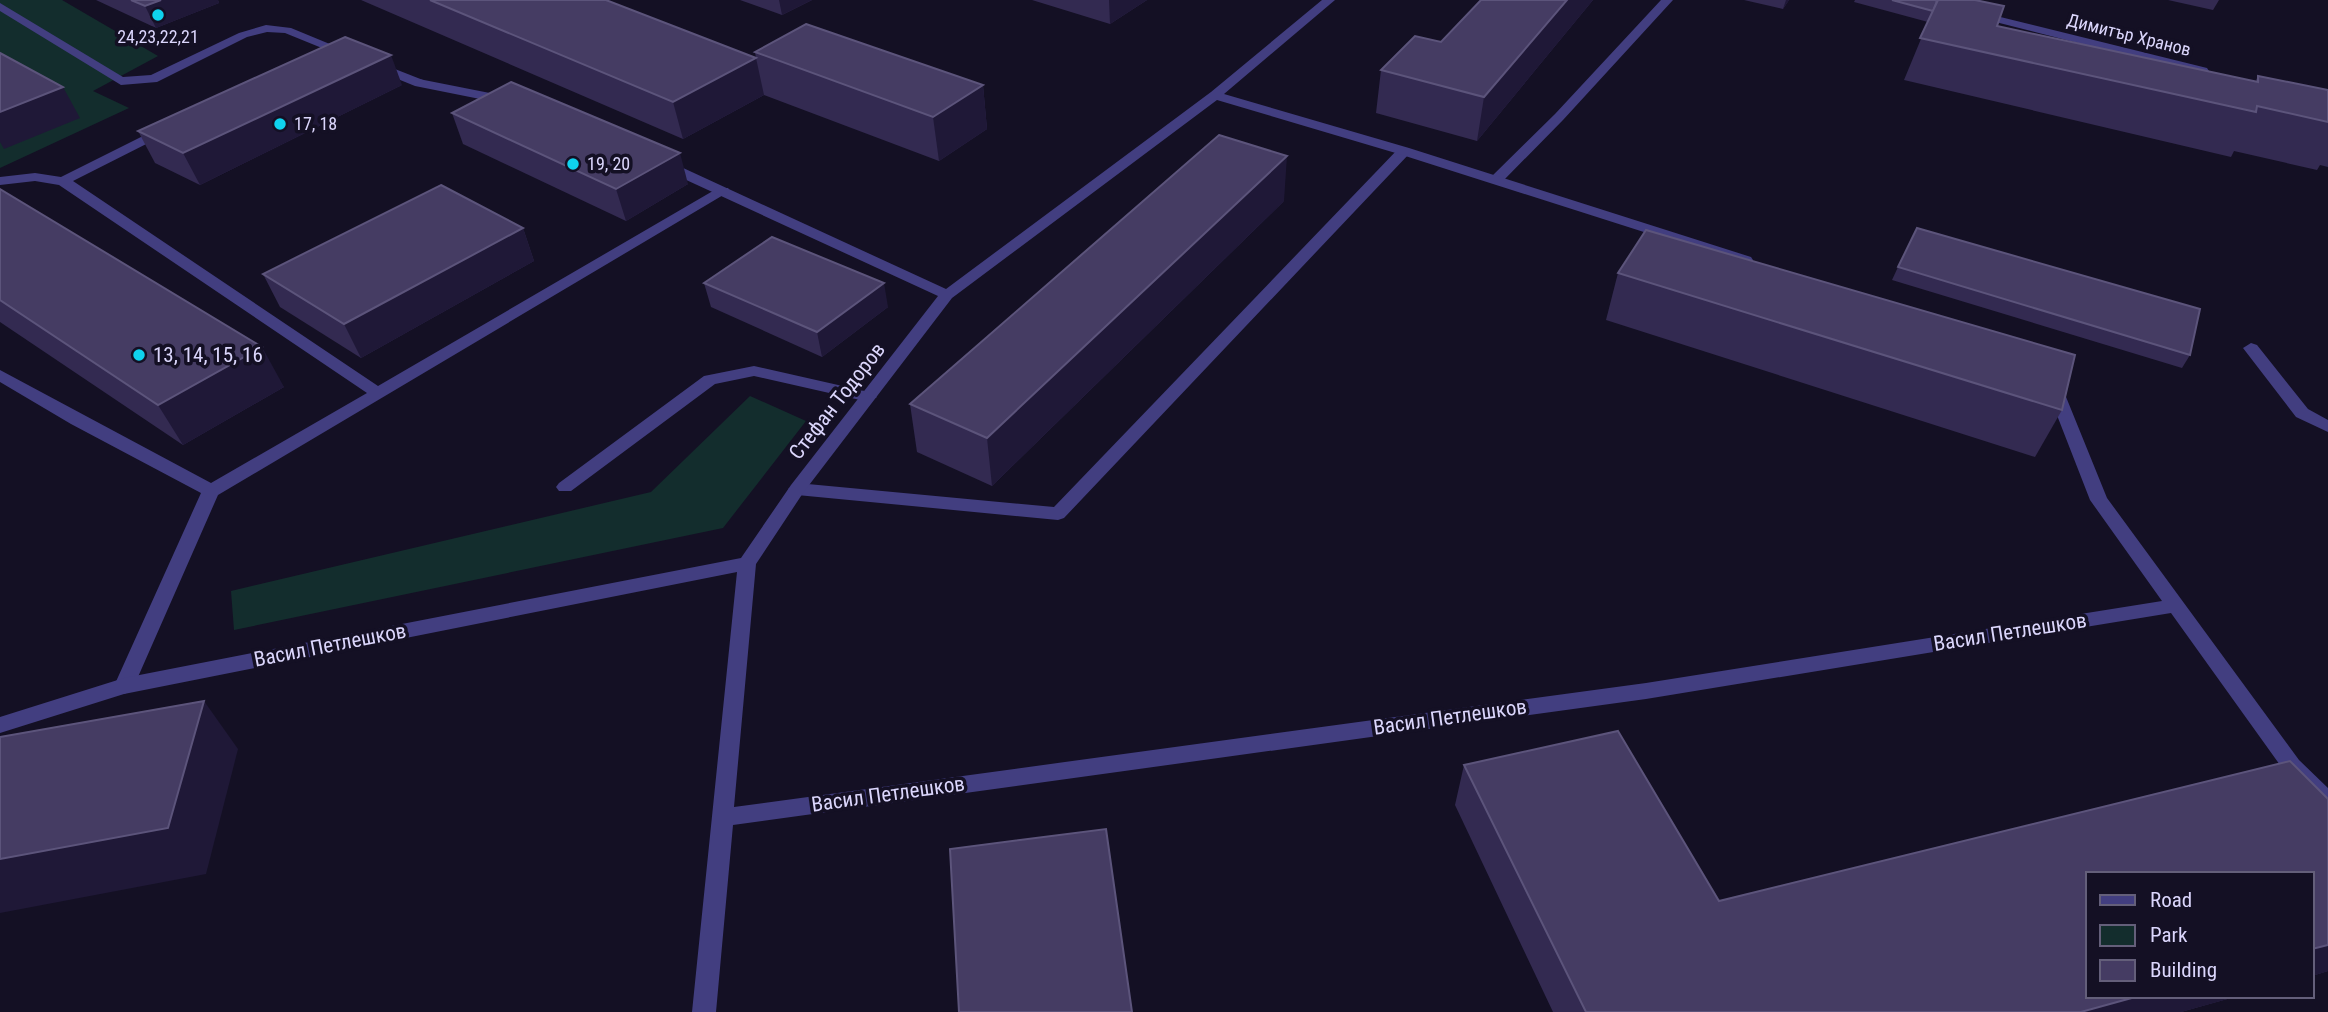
<svg xmlns="http://www.w3.org/2000/svg" width="2328" height="1012" viewBox="0 0 2328 1012" font-family="'Roboto Condensed',sans-serif">
	<rect width="100%" height="100%" fill="#141024"/>
	<!-- green -->
	<g fill="#132d2d">
		<polygon points="0,0 62,0 158,56 93,91 129,108 0,168"/>
		<polygon points="750,396 806,421 723,528 234,630 231,591 651,492"/>
	</g>
	<g fill="none" stroke-linecap="round" stroke-linejoin="round">
		<!-- lane -->
		<g fill="#423e80" fill-rule="evenodd">
			<polygon points="1661,0 1673,0 1563,120 1501,183 1491,183 1491,177 1555,114"/>
			<polygon points="0,3 123,77 151,75 239,33 266,25 291,28 354,54 344,57 285,33 267,32 247,37 157,82 121,85 0,11"/>
			<polygon points="377,62 423,80 425,83 415,86 373,69 371,66"/>
			<polygon points="165,125 171,129 170,132 73,181 378,386 718,188 728,188 730,191 218,495 134,686 131,691 124,694 117,691 114,686 201,493 71,424 0,382 0,370 211,483 367,393 59,185 35,181 0,185 0,177 35,173 61,177"/>
			<polygon points="1404,147 1411,151 1409,154 1064,518 1058,520 797,495 788,489 797,483 1054,507 1399,148"/>
			<polygon points="2251,343 2257,345 2308,409 2328,420 2328,432 2296,417 2243,348"/>
			<polygon points="754,366 869,392 877,397 869,402 754,376 715,384 571,491 559,491 556,487 559,483 704,376"/>
		</g>
		<!-- street -->
		<g fill="#423e80" fill-rule="evenodd">
			<polygon points="1322,0 1335,0 1224,94 1409,148 1751,257 1753,260 1746,264 1741,263 1399,154 1217,100 952,298 803,493 756,564 734,807 1646,683 2162,601 2090,500 2046,387 2054,382 2062,387 2107,498 2299,760 2328,788 2328,810 2321,807 2285,772 2171,613 1646,699 733,825 716,1012 692,1012 737,572 124,694 0,733 0,717 124,678 741,558 791,485 938,296 658,167 658,161 668,161 946,289 1211,92"/>
			<polygon points="1976,11 2207,68 2209,71 2203,75 1972,16 1972,12"/>
			<polygon points="419,79 505,96 511,100 505,104 415,86 415,80"/>
		</g>
	</g>
	<!-- wall -->
	<g fill="#332a51">
		<polygon points="96,0 218,0 219,3 156,28"/>
		<polygon points="361,0 606,0 756,58 755,52 983,85 987,129 939,161 764,95 683,139"/>
		<polygon points="740,0 812,0 782,15"/>
		<polygon points="1032,0 1147,0 1110,24"/>
		<polygon points="1481,0 1593,0 1477,141 1376,113 1381,70 1441,42"/>
		<polygon points="1744,0 1789,0 1783,9"/>
		<polygon points="1855,0 1935,0 1997,26 2255,82 2258,76 2328,90 2328,167 2320,165 2317,170 2234,151 2231,157 1904,80 1928,22 1854,2"/>
		<polygon points="2168,0 2219,0 2213,10"/>
		<polygon points="402,85 200,185 155,163 138,131"/>
		<polygon points="452,113 688,184 626,221 463,144"/>
		<polygon points="0,189 284,387 183,445 0,322"/>
		<polygon points="1284,201 992,486 917,452 910,404"/>
		<polygon points="523,228 534,261 361,358 280,307 263,274"/>
		<polygon points="1898,267 2190,355 2182,368 1892,280"/>
		<polygon points="1618,273 2062,410 2035,457 1606,320"/>
		<polygon points="704,283 888,307 822,357 711,307"/>
		<polygon points="1618,731 1719,901 2290,761 2328,799 2328,971 2312,976 2312,874 2088,874 2088,996 2238,996 2181,1012 1553,1012 1455,805 1464,765"/>
	</g>
	<!-- shaded-wall -->
	<g fill="#1f1837">
		<polygon points="161,0 218,0 219,3 156,28 145,6"/>
		<polygon points="779,0 812,0 782,15"/>
		<polygon points="1109,0 1147,0 1110,24"/>
		<polygon points="1567,0 1593,0 1477,141 1484,97"/>
		<polygon points="1786,0 1789,0 1783,9"/>
		<polygon points="391,55 402,85 200,185 183,153"/>
		<polygon points="756,58 764,95 683,139 673,102"/>
		<polygon points="983,85 987,129 939,161 933,117"/>
		<polygon points="63,87 80,118 4,149 0,142 0,112"/>
		<polygon points="680,153 688,184 626,221 616,189"/>
		<polygon points="1287,156 1284,201 992,486 987,438"/>
		<polygon points="523,228 534,261 361,358 344,324"/>
		<polygon points="884,283 888,307 822,357 817,332"/>
		<polygon points="262,347 284,387 183,445 158,405"/>
		<polygon points="204,701 238,749 206,874 0,913 0,859"/>
		<polygon points="2328,945 2328,971 2312,976 2312,949"/>
		<polygon points="2139,996 2238,996 2181,1012 2081,1012"/>
	</g>
	<!-- building -->
	<g fill="#453c63" stroke="#5c547b" stroke-width="2">
		<polygon points="131,0 161,0 145,6"/>
		<polygon points="430,0 606,0 756,58 673,102"/>
		<polygon points="1481,0 1567,0 1484,97 1381,70 1415,36 1441,42"/>
		<polygon points="1892,0 1935,0 1937,1 1933,11"/>
		<polygon points="1938,0 1975,0 2004,6 1997,26 2258,82 2258,76 2328,90 2328,122 2257,106 2256,112 1920,38"/>
		<polygon points="806,24 983,85 933,117 755,52"/>
		<polygon points="345,37 391,55 183,153 138,131"/>
		<polygon points="0,53 63,87 0,112"/>
		<polygon points="511,82 680,153 616,189 452,113"/>
		<polygon points="1219,135 1287,156 987,438 910,404"/>
		<polygon points="441,185 523,228 344,324 263,274"/>
		<polygon points="0,189 262,347 158,405 0,300"/>
		<polygon points="1917,228 2200,309 2190,355 1898,267"/>
		<polygon points="1646,230 2075,355 2062,410 1618,273"/>
		<polygon points="772,237 884,283 817,332 704,283"/>
		<polygon points="204,701 168,828 0,859 0,737"/>
		<polygon points="1618,731 1719,901 2290,761 2328,799 2328,945 2312,949 2312,874 2088,874 2088,996 2139,996 2081,1012 1586,1012 1464,765"/>
		<polygon points="1106,829 1132,1012 959,1012 950,849"/>
	</g>
	<!-- markers -->
	<g fill="#0fd2ee" stroke="#141024" stroke-width="2.5">
		<circle cx="158" cy="15" r="7"/>
		<circle cx="280" cy="124" r="7"/>
		<circle cx="573" cy="164" r="7"/>
		<circle cx="139" cy="355" r="7"/>
	</g>
	<g text-anchor="middle" stroke-width="7" stroke-linejoin="round" paint-order="stroke">
		<!-- far-street labels -->
		<g font-size="18" fill="#dbd6fc" stroke="#141024">
			<text transform="translate(2129 35) rotate(14)" y="6">Димитър Хранов</text>
		</g>
		<!-- far-poi labels -->
		<g font-size="18" fill="#dbd6fc" stroke="#141024" text-anchor="start">
			<text x="158" y="43" text-anchor="middle">24,23,22,21</text>
			<text x="294" y="130">17, 18</text>
			<text x="587" y="170">19, 20</text>
		</g>
		<!-- poi labels -->
		<g font-size="21" fill="#dbd6fc" stroke="#141024" text-anchor="start">
			<text x="153" y="362">13, 14, 15, 16</text>
		</g>
		<!-- street labels -->
		<g font-size="21" fill="#dbd6fc" stroke="#141024">
			<text transform="translate(837 401) rotate(-52)" y="7">Стефан Тодоров</text>
			<text transform="translate(2010 632) rotate(-9)" y="7">Васил Петлешков</text>
			<text transform="translate(330 645) rotate(-11)" y="7">Васил Петлешков</text>
			<text transform="translate(1450 717) rotate(-8)" y="7">Васил Петлешков</text>
			<text transform="translate(888 794) rotate(-8)" y="7">Васил Петлешков</text>
		</g>
	</g>
	<!-- legend -->
	<rect x="2086" y="872" width="228" height="126" fill="#141024" stroke="#645f7a" stroke-width="2"/>
	<rect x="2100" y="895" width="35" height="10" fill="#423e80" stroke="#645f7a" stroke-width="2"/>
	<text x="2150" y="907" font-size="21" fill="#dbd6fc">Road</text>
	<rect x="2100" y="925" width="35" height="21" fill="#132d2d" stroke="#645f7a" stroke-width="2"/>
	<text x="2150" y="942" font-size="21" fill="#dbd6fc">Park</text>
	<rect x="2100" y="960" width="35" height="21" fill="#453c63" stroke="#645f7a" stroke-width="2"/>
	<text x="2150" y="977" font-size="21" fill="#dbd6fc">Building</text>
</svg>
